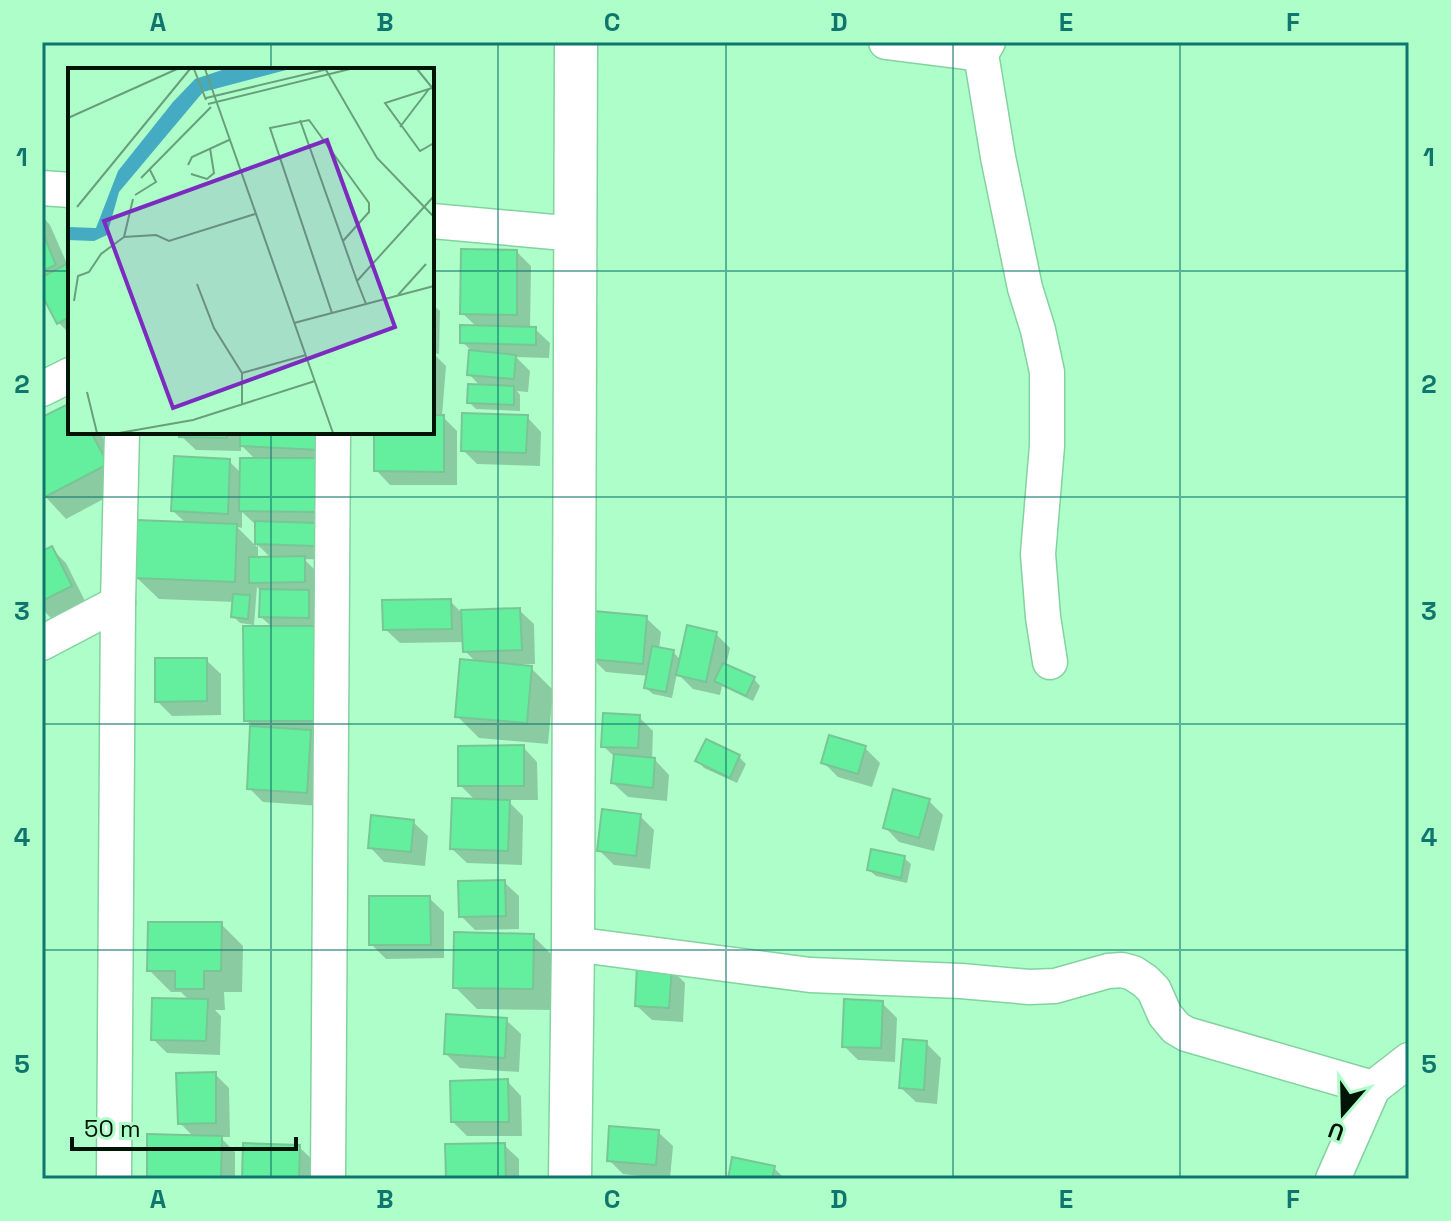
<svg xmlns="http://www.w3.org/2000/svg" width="1451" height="1221" viewBox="0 0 1451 1221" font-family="'Space Grotesk',sans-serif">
	<rect width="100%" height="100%" fill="#aefeca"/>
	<!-- shadow -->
	<g fill="#0003" fill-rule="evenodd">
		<polygon points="42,216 50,225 68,266 70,265 70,334 59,323 47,300 42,302"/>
		<polygon points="517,252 531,266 530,329 535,329 550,343 549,358 516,357 530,371 528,392 517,391 520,395 520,411 476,409 469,402 481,387 469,374 471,350 462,342 477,327 462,313"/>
		<polygon points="432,304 440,311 439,354 433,353 446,366 442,416 457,431 457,485 390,485 376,470 376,432 432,432"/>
		<polygon points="70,405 70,432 100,432 128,486 66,519 42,493 42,420"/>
		<polygon points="527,417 541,432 540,466 477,464 463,450"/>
		<path d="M181,432h138l10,128 -25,-1 14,14v23h-5l10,10 -2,200 -58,-4 -14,-14 3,-62 -6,-6 27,-92 -12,-11 1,-25 -5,-5 -3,38 -14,-2 -7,-7 2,-14 -76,-3 -22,-21 50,-54 -14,-13 56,-50 12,12 15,-13 -15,-15v6l-45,-1 -15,-14zM242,512l15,14v21l-20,-20 5,1zM258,545l13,13h-13z"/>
		<polygon points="52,549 66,563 85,601 51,618 42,609 42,553"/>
		<polygon points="450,601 461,612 519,610 534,624 535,664 522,664 522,667 531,668 553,690 548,744 479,738 457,716 477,663 465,651 464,642 400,643 385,629"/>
		<polygon points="646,618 661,632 659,649 673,652 681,660 716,634 730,648 726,666 754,679 760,686 753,701 722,686 720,695 693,689 677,673 672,698 653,694 646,688 649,676 606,672 592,658"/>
		<polygon points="206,660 221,674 221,715 172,716 157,701"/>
		<polygon points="639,717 653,731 652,760 655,760 669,775 667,801 628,797 613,783 616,758 603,746"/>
		<polygon points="707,742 739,757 746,764 737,783 704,768 698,761"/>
		<polygon points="523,747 537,762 538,800 507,800 523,816 522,865 467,863 452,849 476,801 460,785"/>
		<polygon points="865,748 880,763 872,787 838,777 823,762"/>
		<polygon points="929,801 943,815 934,851 899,842 885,827"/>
		<polygon points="640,816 654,830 650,869 614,865 599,850"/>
		<polygon points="413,822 428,836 425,866 384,862 370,847"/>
		<polygon points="904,858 911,864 907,883 876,876 869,870"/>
		<polygon points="504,882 519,896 519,929 475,930 461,916"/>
		<polygon points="429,898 444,912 444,958 386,959 371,944"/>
		<polygon points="221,924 243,946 242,992 224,992 225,1010 215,1010 221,1016 220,1055 167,1053 153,1039 190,1001 181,992 171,992 149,970"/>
		<polygon points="533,936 555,958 554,1010 477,1009 455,987"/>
		<polygon points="671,969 685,983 683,1022 652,1020 637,1006"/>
		<polygon points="882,1003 897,1018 895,1062 858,1060 844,1046"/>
		<polygon points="506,1020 521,1034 519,1072 460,1068 446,1054"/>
		<polygon points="926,1043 941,1058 937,1104 916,1102 901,1088"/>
		<polygon points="215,1074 229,1088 230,1137 220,1137 235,1152 235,1179 149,1179 194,1137 180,1123"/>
		<polygon points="507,1081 521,1096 522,1136 467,1136 453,1122"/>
		<polygon points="658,1132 673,1146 670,1179 623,1174 609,1160"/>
		<polygon points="504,1145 519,1159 519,1179 448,1179"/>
		<polygon points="299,1147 314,1161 313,1179 244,1179"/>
		<polygon points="774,1168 785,1179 730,1179"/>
	</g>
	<!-- building -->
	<g fill="#64ef9f" stroke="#78c695" stroke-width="2">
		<polygon points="42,231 56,265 42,271"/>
		<polygon points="461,249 517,250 517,315 460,314"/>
		<polygon points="70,262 70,317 57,324 42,295 42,277"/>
		<polygon points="460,325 536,327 536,345 460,343"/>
		<polygon points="469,350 516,355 514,379 467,375"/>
		<polygon points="468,384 514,386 514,405 467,403"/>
		<polygon points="70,403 70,432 91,432 108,464 43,498 42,417"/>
		<polygon points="462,413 528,415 526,453 461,451"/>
		<polygon points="432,415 444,415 444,472 374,471 374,432 432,432"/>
		<polygon points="179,432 227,432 227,438 179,437"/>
		<polygon points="240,432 321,432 320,450 240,446"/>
		<polygon points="174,456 230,459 228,514 171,511"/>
		<polygon points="240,458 316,458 315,512 239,511"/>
		<polygon points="137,520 237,524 235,582 135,578"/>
		<polygon points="255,521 317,523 316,546 255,544"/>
		<polygon points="52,546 72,586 42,601 42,551"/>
		<polygon points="305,556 305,582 249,583 249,557"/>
		<polygon points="260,589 309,590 309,618 259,617"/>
		<polygon points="233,594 250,595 248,619 231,617"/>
		<polygon points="451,599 452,629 383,630 382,600"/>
		<polygon points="520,608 522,650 463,652 461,610"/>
		<polygon points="594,611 647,616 643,664 590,659"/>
		<polygon points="687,625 717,632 706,682 676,675"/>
		<polygon points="243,626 317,626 318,721 244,721"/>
		<polygon points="652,646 674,650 666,692 644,688"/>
		<polygon points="155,658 207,658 207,701 155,702"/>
		<polygon points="460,659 532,666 527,723 455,717"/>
		<polygon points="723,663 755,677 746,696 714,681"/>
		<polygon points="603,713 640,715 638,748 601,747"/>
		<polygon points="250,726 311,730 307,793 247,789"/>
		<polygon points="829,735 866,746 858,774 821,763"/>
		<polygon points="706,739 740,755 730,778 695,761"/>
		<polygon points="524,745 524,786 458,786 458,746"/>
		<polygon points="614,754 655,758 653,788 611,783"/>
		<polygon points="893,789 930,799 919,838 883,828"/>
		<polygon points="452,798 510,800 508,851 450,849"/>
		<polygon points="602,809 641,814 636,856 597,851"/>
		<polygon points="371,815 414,820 411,852 368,848"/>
		<polygon points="871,849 905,856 901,878 867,870"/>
		<polygon points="505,880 506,916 459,917 458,881"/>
		<polygon points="369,896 430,896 431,945 369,945"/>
		<polygon points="148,922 222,922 221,971 204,971 204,989 175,989 175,971 147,971"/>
		<polygon points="454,932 534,934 533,989 453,988"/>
		<polygon points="637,965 672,967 669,1008 635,1006"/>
		<polygon points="152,998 208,999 206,1041 151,1040"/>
		<polygon points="844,999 883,1001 881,1048 842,1047"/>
		<polygon points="446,1014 507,1018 505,1058 444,1054"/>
		<polygon points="903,1039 927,1041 924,1090 899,1088"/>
		<polygon points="216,1072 216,1123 178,1124 176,1073"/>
		<polygon points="508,1079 509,1122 451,1122 450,1081"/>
		<polygon points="609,1126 659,1130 656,1165 607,1161"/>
		<polygon points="147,1134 222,1136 221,1179 147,1179"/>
		<polygon points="243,1143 300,1145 299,1179 242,1179"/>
		<polygon points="505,1143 506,1179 446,1179 445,1144"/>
		<polygon points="732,1157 775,1166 772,1179 728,1179"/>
	</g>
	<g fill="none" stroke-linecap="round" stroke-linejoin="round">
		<!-- minor casing -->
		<g stroke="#83d2a0" stroke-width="37">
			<g id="minor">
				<polyline points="886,42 981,54"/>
				<polyline points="988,42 981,54 998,157 1025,288 1038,330 1047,372 1047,446 1038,554 1043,617 1050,662"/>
				<polyline points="42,188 70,190"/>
				<polyline points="432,221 576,234"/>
				<polyline points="42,389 70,375"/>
				<polyline points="42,643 118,603"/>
				<polyline points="573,944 810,975 961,981 1029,987 1055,986 1108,971 1122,970 1133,973 1145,981 1154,990 1165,1015 1176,1028 1186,1034 1373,1088 1333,1179"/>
				<polyline points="1373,1088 1409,1060"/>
				<polyline points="114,1179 118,603 122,432"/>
				<polyline points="328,1179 333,432"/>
			</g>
		</g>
		<!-- tertiary casing -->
		<g stroke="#83d2a0" stroke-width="45">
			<polyline id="tertiary" points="570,1179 573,944 576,42"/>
		</g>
		<!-- minor -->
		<use href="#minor" stroke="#fff" stroke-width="34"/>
		<!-- tertiary -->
		<use href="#tertiary" stroke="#fff" stroke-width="42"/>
	</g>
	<!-- grid -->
	<path fill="none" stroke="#0f766e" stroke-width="2" stroke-opacity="0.55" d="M271,42v28M498,42v1137M726,42v1137M953,42v1137M1180,42v1137M42,271h28M432,271h977M271,432v747M42,497h1367M42,724h1367M42,950h1367"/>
	<!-- overview -->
	<g transform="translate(68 68)">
		<rect width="366" height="366" fill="#aefeca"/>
		<path d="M157,1h65l-87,23 -84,100 -12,43 -13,6 -26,-1v-13l28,1 22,-57 55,-69 22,-23z" fill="#44abc3"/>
		<path fill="none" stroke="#68a07c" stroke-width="2" d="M126,1l12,31M137,1l128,364M349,1l17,21M258,2l51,88 57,59M364,20l-47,15 35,48 14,-8M138,30l122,-29M140,36l142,-35M0,50l109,-49M232,52l57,161M332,59l29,-38M120,97l4,-8 37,-17M123,106l16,5 7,-6 -4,-25M73,110l70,-71M67,127l21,-13 -6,-12M65,131l-9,38 32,-2 13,6 86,-27M9,139l113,-138M129,216l17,44 28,45v32M330,227l28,-31M6,233l4,-25 11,-4 12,-18 23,-17M298,236l68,-18M264,245l-62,-185 39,-8 60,83v9l-26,29M226,255l72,-19 -9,-23 77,-85M174,305l64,-18M19,324l10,41M51,365l74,-13 122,-39"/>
		<path fill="#7b2cbf" fill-opacity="0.15" stroke="#7b2cbf" stroke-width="4" d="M259,72l68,187 -222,81 -69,-187z"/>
		<rect width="366" height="366" fill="none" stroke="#001407" stroke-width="4"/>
	</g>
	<!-- border -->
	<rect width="1451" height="1221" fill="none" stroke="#aefeca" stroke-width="88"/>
	<!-- north arrow -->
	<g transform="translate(1343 1113) rotate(200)" stroke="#aefeca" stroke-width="6" paint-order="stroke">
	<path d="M0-6L14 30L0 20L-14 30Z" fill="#001407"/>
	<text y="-12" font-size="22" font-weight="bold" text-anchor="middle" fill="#001407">U</text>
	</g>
	<!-- scale -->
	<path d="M72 1137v12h224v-12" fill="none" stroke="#001407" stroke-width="4"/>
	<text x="84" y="1137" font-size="24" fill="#001407" stroke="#aefeca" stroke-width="6" paint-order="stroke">50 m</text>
	<rect x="44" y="44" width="1363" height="1133" fill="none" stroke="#0f766e" stroke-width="3"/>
	<g font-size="26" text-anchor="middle" font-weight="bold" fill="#0f766e">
		<text x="158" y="31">A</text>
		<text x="385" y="31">B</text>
		<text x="612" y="31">C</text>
		<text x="839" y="31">D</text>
		<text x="1066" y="31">E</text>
		<text x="1293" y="31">F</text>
		<text x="22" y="166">1</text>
		<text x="1429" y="166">1</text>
		<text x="22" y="393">2</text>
		<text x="1429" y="393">2</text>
		<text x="22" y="620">3</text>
		<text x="1429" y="620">3</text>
		<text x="22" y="846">4</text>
		<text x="1429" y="846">4</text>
		<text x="22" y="1073">5</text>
		<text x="1429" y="1073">5</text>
		<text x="158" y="1208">A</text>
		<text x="385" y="1208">B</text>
		<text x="612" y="1208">C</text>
		<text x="839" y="1208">D</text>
		<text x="1066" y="1208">E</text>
		<text x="1293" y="1208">F</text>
	</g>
</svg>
